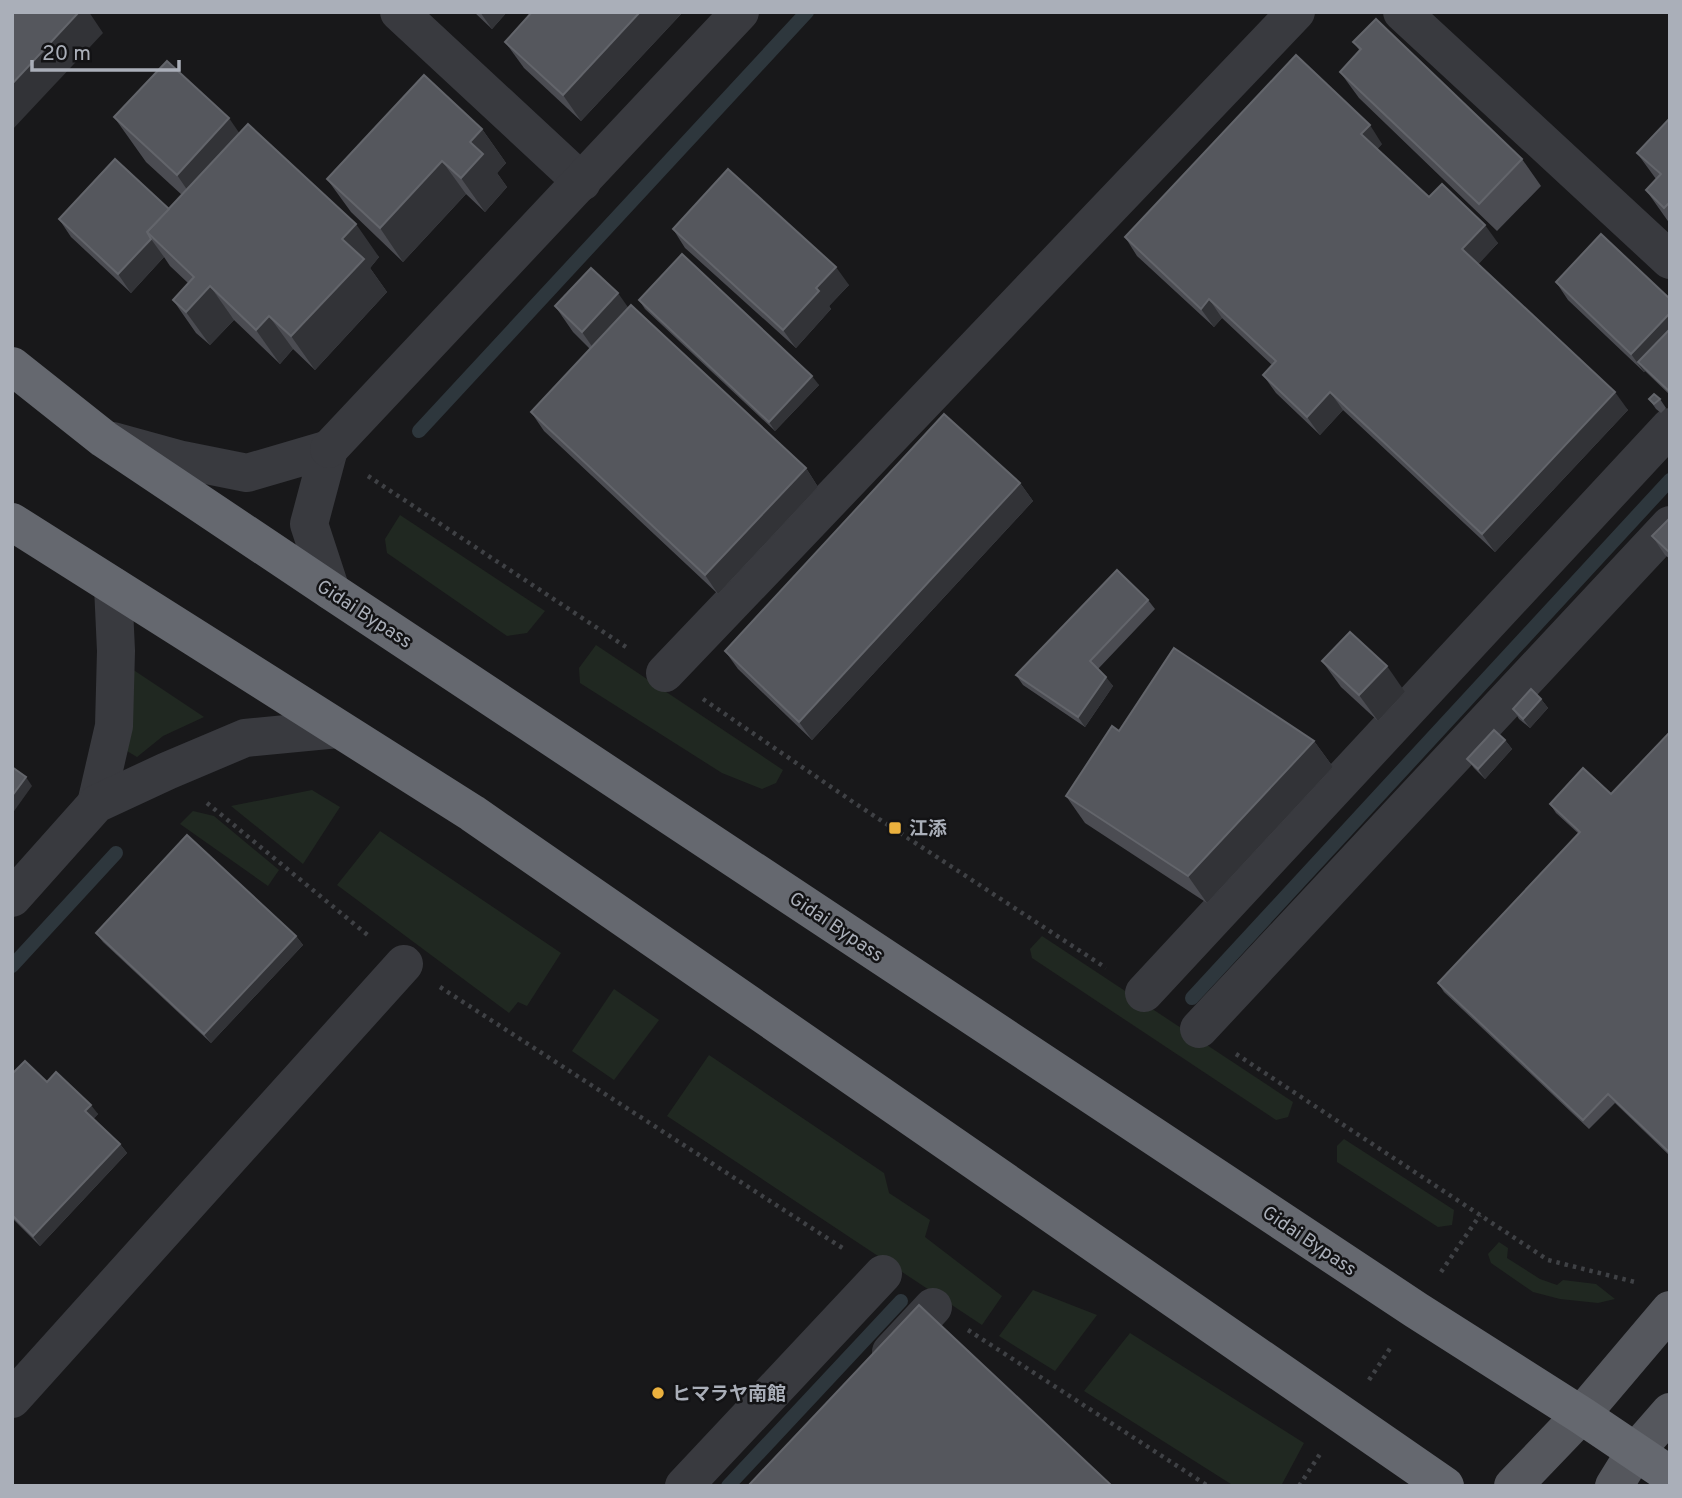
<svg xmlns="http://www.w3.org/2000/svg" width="1682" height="1498" viewBox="0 0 1682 1498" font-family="Overpass,'Noto Sans JP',sans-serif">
	<rect width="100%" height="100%" fill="#18181a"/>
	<!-- green -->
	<g fill="#202821">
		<polygon points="400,515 545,611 527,633 507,636 387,553 385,539"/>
		<polygon points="596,645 783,770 776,783 762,789 722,773 580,683 579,668"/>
		<polygon points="129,667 204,717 163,736 137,757 117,745"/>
		<polygon points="312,790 340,807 303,864 231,806"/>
		<polygon points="193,811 214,816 279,870 268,886 180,824"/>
		<polygon points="380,831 561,953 527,1006 518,1002 509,1013 337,885"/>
		<polygon points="1042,936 1293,1102 1288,1117 1276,1120 1032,958 1030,949"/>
		<polygon points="614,989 659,1020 614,1080 572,1051"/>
		<polygon points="709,1055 884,1173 889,1193 930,1220 925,1237 1002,1296 982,1325 667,1116"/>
		<polygon points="1344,1139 1454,1210 1452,1225 1438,1227 1337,1162 1337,1146"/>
		<polygon points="1499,1242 1508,1248 1507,1258 1540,1279 1557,1285 1563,1280 1596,1284 1615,1299 1598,1303 1560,1299 1533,1292 1491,1263 1488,1254"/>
		<polygon points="1033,1290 1097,1315 1055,1371 999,1336"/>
		<polygon points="1130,1333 1304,1443 1281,1486 1234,1486 1084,1391"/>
	</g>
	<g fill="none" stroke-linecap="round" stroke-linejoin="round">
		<!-- stream -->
		<g stroke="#2e373d" stroke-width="14">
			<polyline points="419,431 807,12"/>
			<polyline points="12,966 116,853"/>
			<polyline points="1192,998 1670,480"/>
			<polyline points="728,1486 901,1301"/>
		</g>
		<!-- path -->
		<g stroke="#3f4145" stroke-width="4.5" stroke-dasharray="3.5 5" stroke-linecap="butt">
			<polyline points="368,476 629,649"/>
			<polyline points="703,699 856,804 1106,968"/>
			<polyline points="207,803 370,937"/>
			<polyline points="440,987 844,1249"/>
			<polyline points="1236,1054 1548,1260 1635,1282"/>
			<polyline points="1441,1272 1480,1215"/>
			<polyline points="968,1330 1208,1486"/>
			<polyline points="1369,1380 1391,1347"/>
			<polyline points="1299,1486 1320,1454"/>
		</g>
		<!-- minor -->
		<g stroke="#393a3f" stroke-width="38">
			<polyline points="399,12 582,182"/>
			<polyline points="1402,12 1670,260"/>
			<polyline points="113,441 182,460 247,473 329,449 309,524 331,591"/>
			<polyline points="329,449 740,12"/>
			<polyline points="665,673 1296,12"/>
			<polyline points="96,804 114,726 116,651 113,586"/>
			<polyline points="12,898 96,804 167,771 245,738 338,729"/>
			<polyline points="1144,993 1670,427"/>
			<polyline points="1199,1029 1670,525"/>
			<polyline points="891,1352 933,1307"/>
			<polyline points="12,1399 404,964"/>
			<polyline points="684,1486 883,1274"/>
		</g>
		<!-- major -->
		<g stroke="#55575d" stroke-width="38">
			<polyline points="1513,1486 1581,1415 1670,1310"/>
			<polyline points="1614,1486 1635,1452 1670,1412"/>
		</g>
		<!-- highway -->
		<g stroke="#65686f" stroke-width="38">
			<polyline points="12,366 104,439 331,591 1416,1310 1581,1415 1670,1475"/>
			<polyline points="12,522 472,813 1445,1486"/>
		</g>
	</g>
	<!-- wall -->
	<g fill="#4b4c52">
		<polygon points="474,12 507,12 492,29"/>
		<polygon points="532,12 683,12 581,121 524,68 505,42"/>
		<polygon points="1353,42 1522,159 1541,186 1497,231 1359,98 1340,72 1360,51"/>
		<polygon points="114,117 240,133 379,257 370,268 387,292 315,370 293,349 280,364 234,320 210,345 196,333 173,300 188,283 170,266 164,257 131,293 71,237 59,219 169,209 182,195 146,162"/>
		<polygon points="1670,118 1670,224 1646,190 1656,179 1637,153"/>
		<polygon points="482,129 506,163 497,173 507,187 485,212 466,194 403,262 351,212 327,179"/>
		<polygon points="1382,144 1377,149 1429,197 1498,243 1478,264 1628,410 1495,552 1343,410 1320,435 1276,393 1263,375 1272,365 1222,318 1214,327 1137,256 1125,237"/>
		<polygon points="673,229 849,285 829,306 831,309 796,348 685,248"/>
		<polygon points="1556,282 1670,299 1670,395 1645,371 1644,372 1568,300"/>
		<polygon points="639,300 819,385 775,431 645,309"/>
		<polygon points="555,306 628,308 806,468 818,487 718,594 544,431 531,412 590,349 573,332"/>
		<polygon points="1649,399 1660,399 1666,408 1661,413 1656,409"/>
		<polygon points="1020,483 1033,501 812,740 738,669 725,651"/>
		<polygon points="1670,518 1670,559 1665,555 1652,536"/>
		<polygon points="1148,600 1155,609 1098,669 1113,686 1085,727 1023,685 1016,675"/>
		<polygon points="1322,661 1405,692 1378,721 1341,687"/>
		<polygon points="1541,699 1548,708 1530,728 1519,719 1513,709"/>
		<polygon points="1119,731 1314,741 1333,767 1207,903 1085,823 1066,796"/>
		<polygon points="1670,732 1670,1156 1615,1103 1589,1129 1444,992 1438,983 1579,834 1556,813 1550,804 1611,794"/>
		<polygon points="1505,740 1512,749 1485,779 1474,768 1467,759"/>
		<polygon points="96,933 296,936 303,945 211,1043 103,942"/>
		<polygon points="12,1074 47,1082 98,1114 93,1119 120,1144 127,1153 40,1246 12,1218"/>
	</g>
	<!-- shaded-wall -->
	<g fill="#323337">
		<polygon points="79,12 89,12 103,33 12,130 12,84"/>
		<polygon points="480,12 507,12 492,29"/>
		<polygon points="640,12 683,12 581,121 563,95"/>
		<polygon points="229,118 260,163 208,220 177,175"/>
		<polygon points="1370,125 1382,144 1374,153 1361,134"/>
		<polygon points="482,129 506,163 497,173 507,187 485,212 461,178 470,142"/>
		<polygon points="442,161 466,194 403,262 380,228"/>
		<polygon points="356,224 379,257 370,268 387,292 315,370 291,336 342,239"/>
		<polygon points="1485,225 1498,243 1475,268 1462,249"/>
		<polygon points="151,239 164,257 131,293 118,274"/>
		<polygon points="836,267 849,285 829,306 831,309 796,348 783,330 816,288"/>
		<polygon points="210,286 234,320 210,345 186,312"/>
		<polygon points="618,293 637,320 600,358 582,332"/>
		<polygon points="1209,299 1222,318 1214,327 1201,309"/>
		<polygon points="1670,313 1670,345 1638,362 1645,371 1644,372 1631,354"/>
		<polygon points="269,316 293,349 280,364 256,330"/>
		<polygon points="812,376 819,385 775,431 769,422"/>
		<polygon points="1330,392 1343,410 1320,435 1307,417"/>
		<polygon points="1615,392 1628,410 1495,552 1482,534"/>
		<polygon points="806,468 818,487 718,594 705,575"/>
		<polygon points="1020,483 1033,501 812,740 799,722"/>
		<polygon points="1387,666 1405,692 1378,721 1359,695"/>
		<polygon points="1106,677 1113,686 1085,727 1078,717"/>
		<polygon points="1541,699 1548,708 1530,728 1523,719"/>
		<polygon points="1505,740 1512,749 1485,779 1478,769"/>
		<polygon points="1314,741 1333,767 1207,903 1188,876"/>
		<polygon points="26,777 32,786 12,814 12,796"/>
		<polygon points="296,936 303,945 211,1043 204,1034"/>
		<polygon points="91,1105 98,1114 92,1121 85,1111"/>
		<polygon points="120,1144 127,1153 40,1246 33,1236"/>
	</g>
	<!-- building -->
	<g fill="#55575d" stroke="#63656b" stroke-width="2">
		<polygon points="12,12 79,12 12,84"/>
		<polygon points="532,12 640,12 563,95 505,42"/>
		<polygon points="1376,19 1522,159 1479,204 1340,72 1361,49 1353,42"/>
		<polygon points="1296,55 1370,125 1361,134 1429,197 1442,184 1485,225 1462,249 1615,392 1482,534 1330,392 1307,417 1263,375 1276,361 1209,299 1201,309 1125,237"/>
		<polygon points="167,61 229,118 177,175 114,117"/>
		<polygon points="424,75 482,129 470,142 483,154 461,178 442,161 380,228 327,179"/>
		<polygon points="1670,118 1670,202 1664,208 1646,190 1661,174 1637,153"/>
		<polygon points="248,124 356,224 342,239 364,259 291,336 269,316 256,330 210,286 186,312 173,300 194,277 147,232"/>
		<polygon points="115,159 169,209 147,232 151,239 118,274 59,219"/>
		<polygon points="728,169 836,267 816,288 819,291 783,330 673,229"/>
		<polygon points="1601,234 1670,299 1670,313 1631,354 1556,282"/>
		<polygon points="682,254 812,376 769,422 639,300"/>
		<polygon points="591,268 618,293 582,332 555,306"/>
		<polygon points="631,305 806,468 705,575 531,412"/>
		<polygon points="1670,329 1670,392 1638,362"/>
		<polygon points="1654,394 1660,399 1654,404 1649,399"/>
		<polygon points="944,414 1020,483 799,722 725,651"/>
		<polygon points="1670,518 1670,553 1652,536"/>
		<polygon points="1117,570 1148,600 1090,661 1106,677 1078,717 1016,675"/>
		<polygon points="1350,632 1387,666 1359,695 1322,661"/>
		<polygon points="1174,648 1314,741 1188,876 1066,796 1112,726 1119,731"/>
		<polygon points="1531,689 1541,699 1523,719 1513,709"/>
		<polygon points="1494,730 1505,740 1478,769 1467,759"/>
		<polygon points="1670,732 1670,1153 1608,1094 1583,1120 1438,983 1580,832 1550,804 1583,768 1611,794"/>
		<polygon points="12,767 26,777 12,796"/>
		<polygon points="187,835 296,936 204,1034 96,933"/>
		<polygon points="25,1061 47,1082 56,1072 91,1105 85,1111 120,1144 33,1236 12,1215 12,1074"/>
		<polygon points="919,1305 1112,1486 748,1486"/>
	</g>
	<!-- markers -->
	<g fill="#ebb13e" stroke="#131315" stroke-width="2.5">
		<rect x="888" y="821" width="14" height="14" rx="3.5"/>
		<circle cx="658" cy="1393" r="7"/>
	</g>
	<g text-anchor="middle" stroke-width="5" stroke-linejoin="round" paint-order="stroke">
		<!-- street labels -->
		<g font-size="19" fill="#aaafb9" stroke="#131315">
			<text transform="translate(365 613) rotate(33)" y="7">Gidai Bypass</text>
			<text transform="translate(837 926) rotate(34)" y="7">Gidai Bypass</text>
			<text transform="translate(1310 1240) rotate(34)" y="7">Gidai Bypass</text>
		</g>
		<!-- poi labels -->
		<g font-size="19" font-weight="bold" fill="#aaafb9" stroke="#131315" text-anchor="start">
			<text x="909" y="835">江添</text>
			<text x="672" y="1400">ヒマラヤ南館</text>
		</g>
	</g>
	<!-- border -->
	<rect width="1682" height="1498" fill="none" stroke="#aaafb9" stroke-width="28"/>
	<!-- scale -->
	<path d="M32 60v10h147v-10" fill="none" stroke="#aaafb9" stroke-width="3.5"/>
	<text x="42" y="60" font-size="21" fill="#aaafb9" stroke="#131315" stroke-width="5" paint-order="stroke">20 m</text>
</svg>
